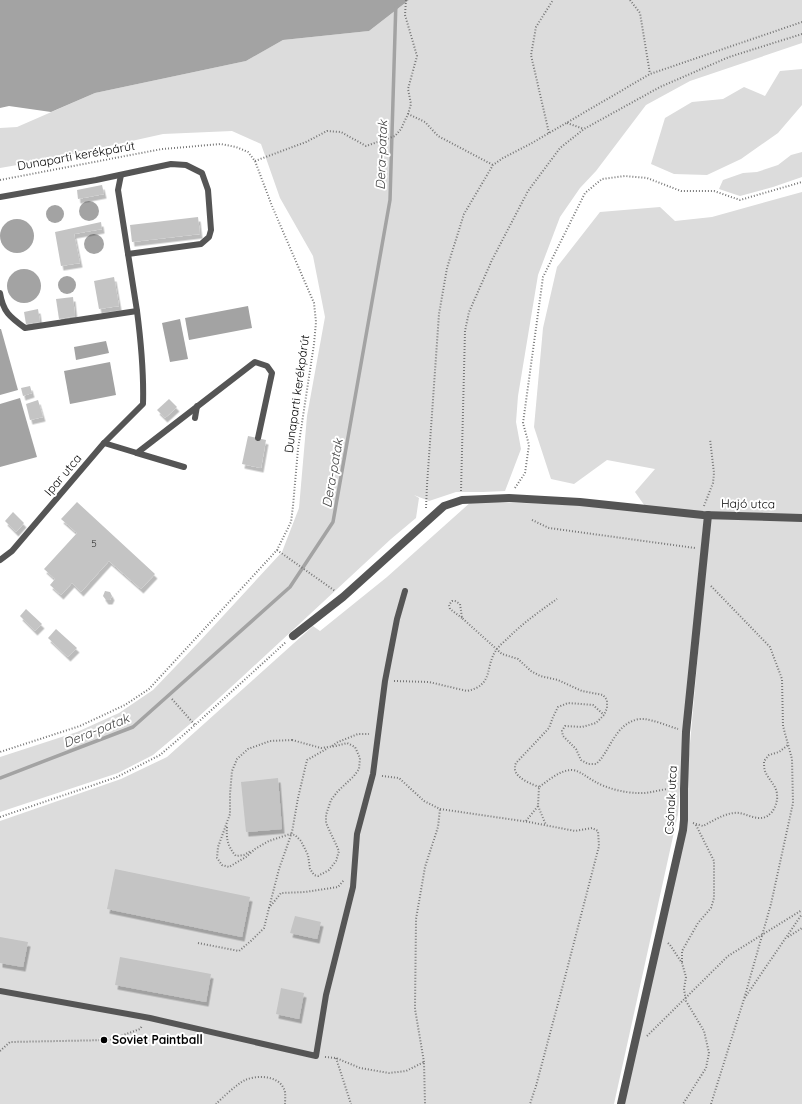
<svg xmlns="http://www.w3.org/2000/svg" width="802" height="1104" viewBox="0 0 802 1104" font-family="Quicksand,sans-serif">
	<defs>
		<filter id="shadow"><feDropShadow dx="2.5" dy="4.5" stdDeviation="0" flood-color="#0004"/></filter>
	</defs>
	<rect width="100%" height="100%" fill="#fff"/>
	<!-- green -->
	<g fill="#dcdcdc">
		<polygon points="409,0 802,0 802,43 690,81 646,105 596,171 580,188 560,217 538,275 518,396 516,422 521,449 505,491 483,492 456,492 429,501 414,495 419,498 416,518 391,539 241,678 196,719 153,755 118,773 0,812 0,757 77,732 119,713 153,690 199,642 282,552 299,508 307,416 325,317 313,256 280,198 261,144 232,131 163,134 46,160 0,168 0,128 17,127 95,93 246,61 283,40 369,31"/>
		<polygon points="802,69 802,105 778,133 741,159 707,175 674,174 651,164 665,118 692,102 723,99 744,87 765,96 780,71"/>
		<polygon points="802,152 802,177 773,187 740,196 719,189 723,180 743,173 757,172 778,165 791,155"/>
		<polygon points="802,192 802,1104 624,1104 686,825 686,789 708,540 704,518 691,651 678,814 614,1104 0,1104 0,821 121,779 167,757 313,626 320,631 387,577 472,501 550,504 647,509 635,492 655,469 607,460 574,484 551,479 534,427 543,328 557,267 600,212 660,207 675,221 712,217"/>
	</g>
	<!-- water -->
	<g fill="#a3a3a3">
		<polygon points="0,0 409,0 369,31 283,40 246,61 95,93 51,112 9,106 0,108"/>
		<circle cx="89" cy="211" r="10"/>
		<circle cx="55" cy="214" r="9"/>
		<circle cx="17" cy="236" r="17"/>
		<circle cx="94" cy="244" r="10"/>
		<circle cx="24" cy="286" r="17"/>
		<circle cx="67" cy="285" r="9"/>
		<polygon points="248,306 252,328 189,340 185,318"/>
		<polygon points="180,319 188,359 170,362 162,323"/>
		<polygon points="0,329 1,329 18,390 0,395"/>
		<polygon points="106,341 109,353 76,360 74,347"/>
		<polygon points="110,362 116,395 70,404 64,371"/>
		<polygon points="20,398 37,457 0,467 0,404"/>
	</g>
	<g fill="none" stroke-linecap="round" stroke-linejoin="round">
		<!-- stream -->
		<polyline stroke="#a3a3a3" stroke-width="3.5" points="0,778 133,727 290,587 333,522 390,200 396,0"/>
	</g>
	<!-- building -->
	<g fill="#c4c4c4" filter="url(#shadow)">
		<polygon points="102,185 104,194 78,199 77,190"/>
		<polygon points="198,217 200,234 132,242 130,225"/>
		<polygon points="101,222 102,229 74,234 80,263 61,266 55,232"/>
		<polygon points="114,277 119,306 99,309 94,281"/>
		<polygon points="73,297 75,316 59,319 56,299"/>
		<polygon points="38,309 40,322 26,324 24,312"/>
		<polygon points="30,386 32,393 23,396 21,388"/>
		<polygon points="169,399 177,407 165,418 157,410"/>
		<polygon points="38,400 43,417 30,420 26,404"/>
		<polygon points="248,436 266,440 261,468 242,464"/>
		<polygon points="77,502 155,574 141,589 109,561 81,592 72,583 61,595 50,585 55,579 44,569 77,533 61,519"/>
		<polygon points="13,512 24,523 16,532 5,521"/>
		<polygon points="105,591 110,592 112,596 110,600 106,600 103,596"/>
		<polygon points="26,609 42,624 35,631 20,616"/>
		<polygon points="56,629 77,648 68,657 48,638"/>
		<polygon points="278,778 282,829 246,832 241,782"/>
		<polygon points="115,869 250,897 242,937 107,909"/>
		<polygon points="295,916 321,922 317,939 290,933"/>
		<polygon points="0,937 28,942 23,967 0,963"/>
		<polygon points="120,957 211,974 206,1002 115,985"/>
		<polygon points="281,988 304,993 299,1019 276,1014"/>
	</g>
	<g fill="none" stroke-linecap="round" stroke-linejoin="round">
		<!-- path -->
		<g stroke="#777" stroke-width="2" stroke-dasharray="1 2" stroke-linecap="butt">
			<polyline points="406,0 405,15 417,56 408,89 411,104 408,114"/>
			<polyline points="630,0 640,13 650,74"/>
			<polyline points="567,123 584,129"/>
			<polyline points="549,133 531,55 536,27 553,0"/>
			<polyline points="255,161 306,142 327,131 341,132 366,146 395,136 401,129 408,114 425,122 438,136 493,165"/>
			<polyline points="0,180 162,149 221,144 236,147 248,152 255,161 272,206 314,303 316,322 314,344 298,449 293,506 291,522 277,550 149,689 125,705 80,726 0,752"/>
			<polyline points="515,488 525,473 529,445 523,423 543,277 585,193 602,179 625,176 647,178 681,191 714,191 740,200 802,182"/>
			<polyline points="461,491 465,331 469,312 492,260 528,191 560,148 584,129 660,87 729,57 802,34"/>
			<polyline points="704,506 713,483 714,473 710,439"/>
			<polyline points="426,508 427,485 439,314 447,268 464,214 493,165 503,158 532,143 650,74 802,22"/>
			<polyline points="532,520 549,528 695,548"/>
			<polyline points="277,550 335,591"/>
			<polyline points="711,586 770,647 782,679 783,726 792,759 793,803 771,904 744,999"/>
			<path d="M462,618l-12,-9 -1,-4 3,-4h3l5,3 2,14 40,36 16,5 13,12 9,5 18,4 24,11 21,4 4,5v8l-3,7 -8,8 -14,4 -17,-1 -3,5 1,5 13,13 5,11 7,4h8c8,-7 12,-17 18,-26 6,-10 17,-20 30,-19 10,1 24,7 34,10"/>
			<path d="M394,681l35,1 38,9c28,-6 17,-25 30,-42 3,-4 8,-8 11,-11 15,-15 32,-27 49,-39"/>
			<polyline points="172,699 195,725"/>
			<polygon points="292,740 321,748 336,746 347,743 355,747 360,758 359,769 354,776 338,791 331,800 326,815 326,823 339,851 336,861 329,870 318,876 314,875 310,869 308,855 301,841 295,835 290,834 269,841 255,849 246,857 229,867 222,865 217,858 218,847 230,814 230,794 232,771 237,759 248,749 270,741"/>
			<polyline points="332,746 338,742 358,734 369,734"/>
			<polyline points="382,776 399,778 424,801 440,809 529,822 575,831 592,828 598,831 599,846 564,981 536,1086 530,1104"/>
			<path d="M539,787c-7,-3 -22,-8 -24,-17 0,-3 0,-5 1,-7l33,-35 4,-11 5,-10 10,-4 25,2 11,10"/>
			<polyline points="538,806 546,825"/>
			<polyline points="0,817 117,777 160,755 195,725 286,642"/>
			<path d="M526,821l12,-15 1,-19c10,-7 21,-17 33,-17 9,1 14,7 22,11 11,7 31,12 44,12 13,1 24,-5 36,-4"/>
			<path d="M693,823l10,3c10,-5 20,-12 31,-13 12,-2 26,13 38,-1 3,-4 6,-12 5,-17 0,-9 -9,-16 -12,-24 -1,-3 -1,-7 -1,-10l5,-6 10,-3 9,-7"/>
			<path d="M227,827c-1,12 1,20 9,29l8,-1 7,-4"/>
			<polyline points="269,908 279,869 292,832 298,798 307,760 328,748"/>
			<polyline points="788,937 802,928"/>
			<polyline points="198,943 239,951 252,940 264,928 269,908 281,893 305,892 338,887 344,880"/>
			<polyline points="668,943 670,945 682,963 686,977 684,989 686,1001 704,1031 709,1053 706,1068 683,1104"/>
			<polyline points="682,962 682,951 698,923 711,908 714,898 714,861 695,823"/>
			<polyline points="647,1036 728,956 802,910"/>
			<polyline points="0,1051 10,1042 110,1040 140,1029 142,1026"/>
			<polyline points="325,1057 336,1058 360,1068 389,1073 406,1071 424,1062 425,1104"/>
			<polyline points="336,1058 351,1104"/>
			<polyline points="424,1062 415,1009 416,919 425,867 438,827 440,809"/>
			<path d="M216,1104c6,-6 21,-20 29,-24 12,-5 33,-5 39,9 2,4 1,10 1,15"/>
			<polyline points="711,1104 744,999 802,914"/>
		</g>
		<!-- service -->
		<g stroke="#555" stroke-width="6">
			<polyline points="0,197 96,180 171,164 186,165 202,173 208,190 211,230 209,237 201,244 128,254"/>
			<path d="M0,293c3,19 10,24 25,35l112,-17 -19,-121 3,-15"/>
			<polyline points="195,418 197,406"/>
			<polyline points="104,443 137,453 255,362 267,366 272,373 258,438"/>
			<polyline points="137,453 184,467"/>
			<path d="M0,560l12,-9 92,-108 39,-39c1,-32 -2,-62 -6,-93"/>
			<polyline points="0,991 150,1018 316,1056 326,995 353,887 357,834 373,774 385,681 397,619 405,591"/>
		</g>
		<!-- minor -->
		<g stroke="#555" stroke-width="8">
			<polyline points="293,636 343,597 444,506 462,500 509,498 580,502 703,515 802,518"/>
			<polyline points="621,1104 683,830 684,820 684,789 686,732 708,515"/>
		</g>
	</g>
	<!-- markers -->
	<circle fill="#000" stroke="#fff" stroke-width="1.5" cx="104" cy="1040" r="4"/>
	<g text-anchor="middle" stroke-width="4" stroke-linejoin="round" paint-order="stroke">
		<!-- number labels -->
		<g font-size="10" fill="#313131">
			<text x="94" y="547">5</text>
		</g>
		<!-- street labels -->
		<g font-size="12" fill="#000" stroke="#fff">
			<text transform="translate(76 156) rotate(-10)" y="4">Dunaparti kerékpárút</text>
			<text transform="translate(297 394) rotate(-82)" y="4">Dunaparti kerékpárút</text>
			<text transform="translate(63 475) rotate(-50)" y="4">Ipar utca</text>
			<text transform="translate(748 504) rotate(1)" y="4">Hajó utca</text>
			<text transform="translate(671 800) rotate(-87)" y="4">Csónak utca</text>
		</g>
		<!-- poi labels -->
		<g font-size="12" font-weight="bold" fill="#000" stroke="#fff" text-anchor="start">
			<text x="112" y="1044">Soviet Paintball</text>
		</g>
		<!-- water labels -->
		<g font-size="13" font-style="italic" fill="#444" stroke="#fff">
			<text transform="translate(381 155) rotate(-88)" y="5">Dera-patak</text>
			<text transform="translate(332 473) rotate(-80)" y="5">Dera-patak</text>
			<text transform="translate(96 730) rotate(-22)" y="5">Dera-patak</text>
		</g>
	</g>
</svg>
